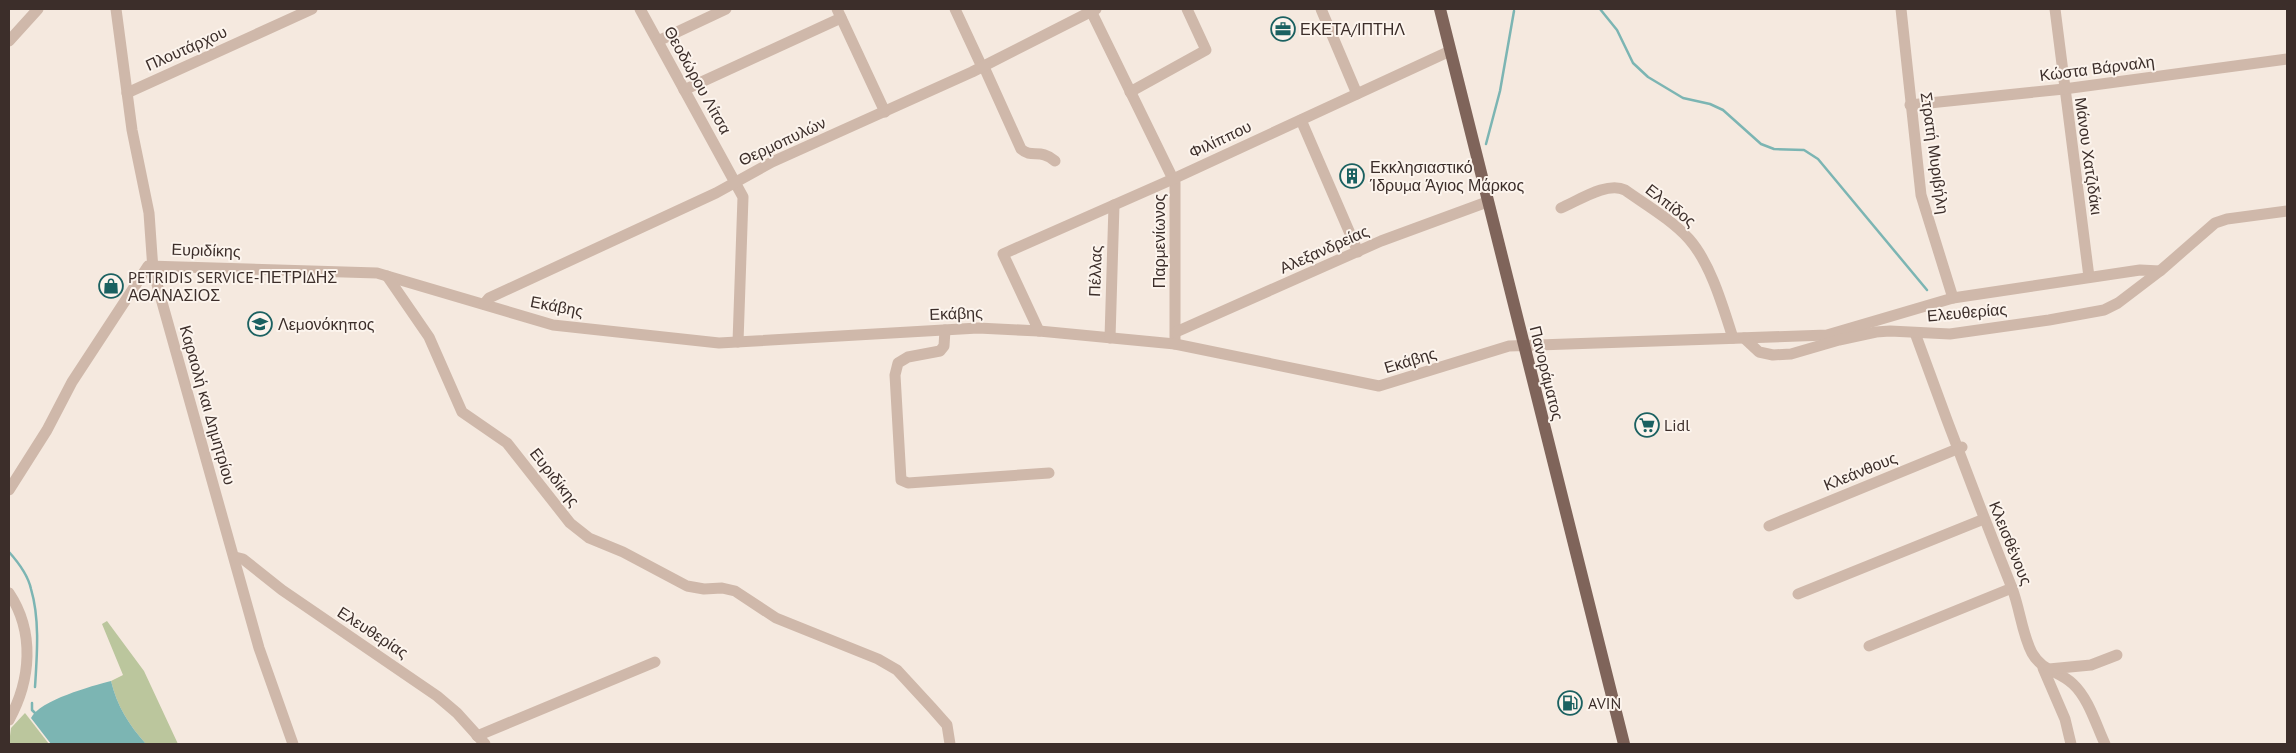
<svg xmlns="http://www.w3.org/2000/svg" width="2296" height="753" viewBox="0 0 2296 753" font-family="'PT Sans',sans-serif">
	<rect width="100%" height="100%" fill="#f5e9df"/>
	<!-- green -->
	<g fill="#bbc69d">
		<path d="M107,621l37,50 34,73h-32c-17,-19 -29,-38 -35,-63l12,-6 -21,-51z"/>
		<polygon points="25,713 49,744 9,744 11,728"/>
	</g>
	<!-- water -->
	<path fill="#7cb5b3" d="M111,681c6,25 18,44 35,63h-95l-20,-26c9,-18 61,-32 80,-37z"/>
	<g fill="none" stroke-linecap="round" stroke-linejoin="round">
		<!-- stream -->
		<g stroke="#7cb5b3" stroke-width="2.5">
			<polyline points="1600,9 1617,30 1633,63 1648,77 1683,98 1710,104 1723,110 1761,144 1774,149 1804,150 1818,159 1927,290"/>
			<polyline points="1486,144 1500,91 1514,11"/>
			<path d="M9,552c9,10 19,23 22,37 9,30 6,67 4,98"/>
			<polyline points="32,703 32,710 36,714"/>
		</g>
		<!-- minor -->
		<g stroke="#cfb8aa" stroke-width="11">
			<polyline points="116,9 132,130 149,213 153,270 259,648 293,744"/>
			<polyline points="640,9 743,197 738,342"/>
			<polyline points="837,9 885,112"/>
			<polyline points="955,9 982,67"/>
			<polyline points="1090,9 1175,183 1175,344"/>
			<polyline points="1321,9 1357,94"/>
			<polyline points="1901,9 1921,195 1953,298"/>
			<polyline points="2055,9 2089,277"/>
			<polyline points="9,41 38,9"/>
			<polyline points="658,41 726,9"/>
			<path d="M984,67l37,82c11,10 19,-1 34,12"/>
			<polyline points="684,90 841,18"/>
			<polyline points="1130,92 1206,50 1187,9"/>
			<polyline points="127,93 312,9"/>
			<polyline points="1910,105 2064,89 2287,59"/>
			<polyline points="1301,120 1358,252"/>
			<path d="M1561,208c17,-7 46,-27 64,-18 21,15 47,30 64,49 22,25 34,68 44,99"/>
			<polyline points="387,276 553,325 719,343 978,328 1039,331 1175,344 1379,386 1509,346 1827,335 1953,298 2140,270 2160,271"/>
			<polyline points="484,304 489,298 716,193 772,162 972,72 1096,9"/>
			<polyline points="945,330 944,346 940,351 908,357 898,363 895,375 901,480 908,483 1049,473"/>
			<polyline points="1039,331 1003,254 1173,179 1450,51"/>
			<polyline points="1176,332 1381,241 1487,202"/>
			<path d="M1915,333c31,86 63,170 97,255 8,21 10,46 20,65 11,19 26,17 41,31 16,15 23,41 32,60"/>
			<polyline points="1110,338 1114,205"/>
			<polyline points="1744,338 1759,352 1773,355 1791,354 1839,340 1876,332 1890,331 1950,334 2049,320 2104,310 2118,303 2160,271 2215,223 2227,219 2287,211"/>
			<polyline points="9,490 47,430 72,382 148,266 377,273 387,276 429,337 462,412 507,443 570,523 589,538 623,552 687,586 704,589 722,588 735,591 776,618 878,659 897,670 932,708 947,725 950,744"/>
			<polyline points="1769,526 1962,447"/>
			<polyline points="235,557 243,559 282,590 437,696 457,713 485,744"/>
			<path d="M9,593c26,39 22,87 0,127"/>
			<polyline points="1798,594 1984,519"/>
			<polyline points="1869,646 2012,588"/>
			<polyline points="2043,668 2065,719 2071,744"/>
			<polyline points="2049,669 2091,665 2117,655"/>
			<polyline points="477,736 655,662"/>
		</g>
		<!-- major -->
		<polyline stroke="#7f645a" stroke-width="12" points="1440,9 1624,744"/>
	</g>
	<!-- icons -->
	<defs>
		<g id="office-ring" transform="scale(1.25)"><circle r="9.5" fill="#fcf4ed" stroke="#1b6161" stroke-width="1.5"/><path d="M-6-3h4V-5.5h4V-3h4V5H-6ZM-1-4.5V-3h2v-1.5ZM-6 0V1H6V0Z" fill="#1b6161"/></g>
		<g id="building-ring" transform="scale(1.25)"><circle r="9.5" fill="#fcf4ed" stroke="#1b6161" stroke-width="1.5"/><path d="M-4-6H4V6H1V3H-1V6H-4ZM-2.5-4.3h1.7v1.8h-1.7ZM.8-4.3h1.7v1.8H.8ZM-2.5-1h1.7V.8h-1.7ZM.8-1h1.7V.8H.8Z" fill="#1b6161"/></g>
		<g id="shop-ring" transform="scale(1.25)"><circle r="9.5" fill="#fcf4ed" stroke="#1b6161" stroke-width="1.5"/><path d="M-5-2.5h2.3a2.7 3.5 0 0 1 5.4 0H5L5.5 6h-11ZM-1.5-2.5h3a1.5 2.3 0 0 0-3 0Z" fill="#1b6161"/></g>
		<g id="school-ring" transform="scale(1.25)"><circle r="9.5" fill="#fcf4ed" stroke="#1b6161" stroke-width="1.5"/><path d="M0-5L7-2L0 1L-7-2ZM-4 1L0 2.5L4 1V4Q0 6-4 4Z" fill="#1b6161"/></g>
		<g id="supermarket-ring" transform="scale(1.25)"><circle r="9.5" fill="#fcf4ed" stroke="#1b6161" stroke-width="1.5"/><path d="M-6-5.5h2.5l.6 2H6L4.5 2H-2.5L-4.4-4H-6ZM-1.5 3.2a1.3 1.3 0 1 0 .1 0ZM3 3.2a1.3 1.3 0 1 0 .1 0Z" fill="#1b6161"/></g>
		<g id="fuel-ring" transform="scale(1.25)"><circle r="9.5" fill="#fcf4ed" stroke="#1b6161" stroke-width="1.5"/><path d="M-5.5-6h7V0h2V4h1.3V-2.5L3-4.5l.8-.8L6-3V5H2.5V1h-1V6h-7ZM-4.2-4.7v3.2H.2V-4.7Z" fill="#1b6161"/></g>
	</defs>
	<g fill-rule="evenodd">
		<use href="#office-ring" x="1283" y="29"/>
		<use href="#building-ring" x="1352" y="176"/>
		<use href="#shop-ring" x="111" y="286"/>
		<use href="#school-ring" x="260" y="324"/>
		<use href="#supermarket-ring" x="1647" y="425"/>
		<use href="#fuel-ring" x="1570" y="703"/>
	</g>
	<g text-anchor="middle" stroke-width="4" stroke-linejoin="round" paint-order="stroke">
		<!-- poi labels -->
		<g font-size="16" fill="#3c2e2a" stroke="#fcf4ed" text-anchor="start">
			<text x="1300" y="35">ΕΚΕΤΑ/ΙΠΤΗΛ</text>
			<text x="1370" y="173">Εκκλησιαστικό<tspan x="1370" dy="18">Ίδρυμα Άγιος Μάρκος</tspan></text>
			<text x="128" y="283">PETRIDIS SERVICE-ΠΕΤΡΙΔΗΣ<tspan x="128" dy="18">ΑΘΑΝΑΣΙΟΣ</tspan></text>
			<text x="278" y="330">Λεμονόκηπος</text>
			<text x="1664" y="431">Lidl</text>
			<text x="1588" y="709">AVIN</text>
		</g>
		<!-- street labels -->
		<g font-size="16" fill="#3c2e2a" stroke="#fcf4ed">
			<text transform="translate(186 48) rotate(-24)" y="6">Πλουτάρχου</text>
			<text transform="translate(2097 68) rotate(-7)" y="6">Κώστα Βάρναλη</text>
			<text transform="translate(698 80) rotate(61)" y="6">Θεοδώρου Λίτσα</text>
			<text transform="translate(1220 139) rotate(-25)" y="6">Φιλίππου</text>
			<text transform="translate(782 141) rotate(-25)" y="6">Θερμοπυλών</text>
			<text transform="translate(1935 153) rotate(82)" y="6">Στρατή Μυριβήλη</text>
			<text transform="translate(2089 156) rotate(82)" y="6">Μάνου Χατζιδάκι</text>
			<text transform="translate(1671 205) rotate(38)" y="6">Ελπίδος</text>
			<text transform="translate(1159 241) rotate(-90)" y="6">Παρμενίωνος</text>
			<text transform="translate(1324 249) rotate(-24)" y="6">Αλεξανδρείας</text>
			<text transform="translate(206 250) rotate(2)" y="6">Ευριδίκης</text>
			<text transform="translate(1095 271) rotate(-88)" y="6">Πέλλας</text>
			<text transform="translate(557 306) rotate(11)" y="6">Εκάβης</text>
			<text transform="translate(1967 312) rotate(-5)" y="6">Ελευθερίας</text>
			<text transform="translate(956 313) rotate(-2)" y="6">Εκάβης</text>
			<text transform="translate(1410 360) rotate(-17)" y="6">Εκάβης</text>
			<text transform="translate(1547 373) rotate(76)" y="6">Πανοράματος</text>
			<text transform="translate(208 405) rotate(74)" y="6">Καραολή και Δημητρίου</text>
			<text transform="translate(1860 471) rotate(-22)" y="6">Κλεάνθους</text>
			<text transform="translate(555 477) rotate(52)" y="6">Ευριδίκης</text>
			<text transform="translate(2011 543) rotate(68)" y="6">Κλεισθένους</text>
			<text transform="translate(373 632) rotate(33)" y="6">Ελευθερίας</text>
		</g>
	</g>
	<!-- border -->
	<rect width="2296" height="753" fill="none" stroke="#3c2e2a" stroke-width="20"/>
</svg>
